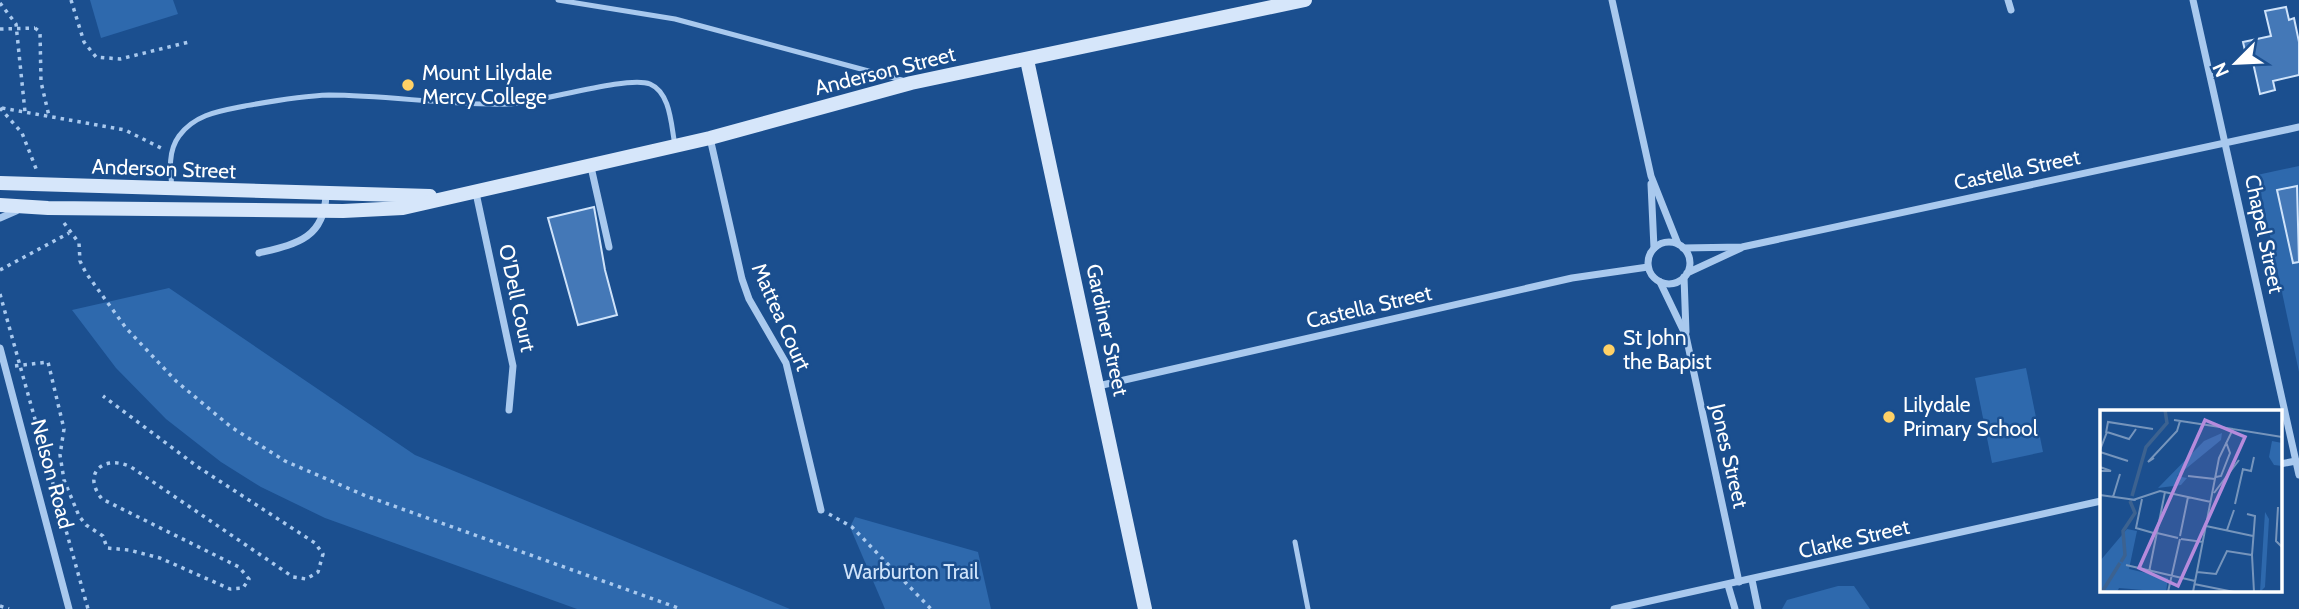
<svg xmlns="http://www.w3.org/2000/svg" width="2299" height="609" viewBox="0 0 2299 609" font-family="Cabin,sans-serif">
	<rect width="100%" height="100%" fill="#1b4f8f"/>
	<!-- green -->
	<g fill="#2e69ad">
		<polygon points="90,0 173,0 178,14 101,38"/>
		<polygon points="2299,166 2299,372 2257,175"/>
		<polygon points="169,288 415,455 790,609 577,609 325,518 261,487 221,462 166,419 116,368 72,310"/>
		<polygon points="2026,368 2043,452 1992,463 1975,378"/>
		<polygon points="855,517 978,552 991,609 885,609 850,527"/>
		<polygon points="1838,586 1854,586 1870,609 1782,609 1787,600"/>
	</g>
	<!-- building -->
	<g fill="#4478b7" stroke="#cfe3fa" stroke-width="2">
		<polygon points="2286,7 2289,20 2294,18 2299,42 2299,75 2273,81 2275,90 2260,94 2252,58 2247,59 2243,42 2271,36 2265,11"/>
		<polygon points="2297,186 2299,262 2293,263 2277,190"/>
		<polygon points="594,207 605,270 617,315 578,325 548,218"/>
	</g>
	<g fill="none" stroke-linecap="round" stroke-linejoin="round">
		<!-- path -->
		<g stroke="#a9c9ee" stroke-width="3.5" stroke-dasharray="3.5 5" stroke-linecap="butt">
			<polyline points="71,0 84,42 96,57 120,59 189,42"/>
			<polyline points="0,3 16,24 25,112"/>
			<polyline points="35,28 40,32 41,82 49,116"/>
			<polyline points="0,108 22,133 37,171"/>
			<polyline points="2,108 125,130 163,149"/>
			<polyline points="64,223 79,243 80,261 86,273 126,328 176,381 231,427 285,461 366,496 681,609"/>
			<polyline points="0,270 69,233"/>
			<polyline points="0,294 88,609"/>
			<path d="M15,366l33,-4 16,67 -4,26 4,25 15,36 7,9 17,11 4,12 22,2 31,8 70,31 13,-1 6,-9 -10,-12 -137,-68c-21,-26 2,-45 29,-32l162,110 13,2 12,-7 5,-18 -8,-11 -117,-76 -95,-71"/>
			<polyline points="829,514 852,527 931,609"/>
			<polyline points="0,606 9,609"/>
		</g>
		<!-- service -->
		<g stroke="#a9c9ee" stroke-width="5">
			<polyline points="558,0 675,19 902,80"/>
			<path d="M172,187c-2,-17 -4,-36 7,-51 16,-22 41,-25 66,-30 28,-5 55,-10 84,-11 60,0 120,11 180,9 33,-2 119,-29 141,-20 21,9 21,42 25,61"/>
			<polyline points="1295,542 1308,609"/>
		</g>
		<!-- minor -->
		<g stroke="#a9c9ee" stroke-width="7">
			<polyline points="1612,0 1651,176 1678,244"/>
			<polyline points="2008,0 2011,10"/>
			<polyline points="2193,0 2299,475"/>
			<polyline points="710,138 742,279 749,299 786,363 821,510"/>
			<polyline points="591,167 609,247"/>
			<polyline points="1651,184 1654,248"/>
			<polyline points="476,193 513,366 509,410"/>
			<polyline points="0,218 16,211"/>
			<circle cx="1669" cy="263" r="21"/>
			<polyline points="1683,248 1742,247 2299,127"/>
			<path d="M259,253c37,-9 65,-14 67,-58"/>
			<polyline points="1687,273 1741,248"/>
			<polyline points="1684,277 1686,332"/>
			<polyline points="1660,282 1686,336 1739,582"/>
			<polyline points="0,348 69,609"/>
			<polyline points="1098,386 1572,278 1648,267"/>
			<polyline points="2280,464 2296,461"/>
			<polyline points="1752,580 1758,609"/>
			<polyline points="1728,585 1735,609"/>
			<polyline points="1614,609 2101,501"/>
		</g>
		<!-- secondary -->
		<g stroke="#d6e6fa" stroke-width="14">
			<polyline points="1027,60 1145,609"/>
			<polyline points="0,183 430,196"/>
			<polyline points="0,205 48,208 343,211 403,208 710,138 911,83 1305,0"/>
		</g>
		<!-- path-bridge -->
		<polyline stroke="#a9c9ee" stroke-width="3.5" stroke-dasharray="3.5 5" stroke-linecap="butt" points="0,29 35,28"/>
	</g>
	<!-- markers -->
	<g fill="#ffd166" stroke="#1b4f8f" stroke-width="2.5">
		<circle cx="408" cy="85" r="7"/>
		<circle cx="1609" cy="350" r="7"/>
		<circle cx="1889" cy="417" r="7"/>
	</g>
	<g text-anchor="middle" stroke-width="5" stroke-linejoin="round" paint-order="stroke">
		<!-- street labels -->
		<g font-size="21" fill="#fff" stroke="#1b4f8f">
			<text transform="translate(885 71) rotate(-14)" y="7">Anderson Street</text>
			<text transform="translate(164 169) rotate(2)" y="7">Anderson Street</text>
			<text transform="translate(2017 170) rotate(-12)" y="7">Castella Street</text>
			<text transform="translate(2264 234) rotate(78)" y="7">Chapel Street</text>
			<text transform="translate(517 298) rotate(78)" y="7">O'Dell Court</text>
			<text transform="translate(1369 307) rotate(-13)" y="7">Castella Street</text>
			<text transform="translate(781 317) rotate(66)" y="7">Mattea Court</text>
			<text transform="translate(1107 330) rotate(78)" y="7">Gardiner Street</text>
			<text transform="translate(1729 456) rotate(77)" y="7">Jones Street</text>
			<text transform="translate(52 474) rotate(75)" y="7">Nelson Road</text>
			<text transform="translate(1854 539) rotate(-13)" y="7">Clarke Street</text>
		</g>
		<!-- poi labels -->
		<g font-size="21" fill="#fff" stroke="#1b4f8f" text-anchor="start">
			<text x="422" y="80">Mount Lilydale<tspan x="422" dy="24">Mercy College</tspan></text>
			<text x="1623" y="345">St John<tspan x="1623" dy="24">the Bapist</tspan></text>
			<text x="1903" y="412">Lilydale<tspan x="1903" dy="24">Primary School</tspan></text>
		</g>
		<!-- park labels -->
		<g font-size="21" fill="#cfe3fa" stroke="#1b4f8f">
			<text x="911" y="579">Warburton Trail</text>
		</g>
	</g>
	<!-- overview -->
	<g transform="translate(2100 410)">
		<rect width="182" height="182" fill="#1b4f8f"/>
		<path d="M122,23l-1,7 -44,36 10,2 -6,7 -23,3 46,-47zM172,31l10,2v23l-8,-1 -5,-8zM165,102l4,7 -4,68 -5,5zM27,119l10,2 -8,38 39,9 -2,14 -47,-4 -2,4h-17v-31z" fill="#2e69ad"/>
		<path fill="none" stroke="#3c6290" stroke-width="3.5" d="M32,86l14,-49 21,-24 -2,-13M21,152l4,-7 -2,-24 12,-18 -5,-12M2,182l18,-29"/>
		<path fill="none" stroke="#7695bc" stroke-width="2" d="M74,10l59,9M6,23l2,-11 45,7M0,40l7,-18 22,7 7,-10M0,42l28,9M54,48l-6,4 29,-31 3,-10M0,57l11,4h-11M142,59l9,2 3,-14M88,66l27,3M116,67l5,-1 9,-23 -4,-11M114,83l25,-33M0,85l36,5M13,87l7,-23M42,89l-6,29 21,6M33,90l27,-9 51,11M135,94l8,-35M178,97l-2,34 6,6M106,116l47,10M127,120l7,-20M57,123l21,5M80,126l8,-39M81,129l22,3M152,145l2,37M26,155l69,16M49,162l16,-80M97,162l19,2 11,-23 25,4 3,-39 -8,-2M94,174l40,8M68,182l12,-53M93,182l26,-134 14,-29 49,8"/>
		<path fill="#b68bdc" fill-opacity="0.15" stroke="#b68bdc" stroke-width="3.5" d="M105,10l40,17 -67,149 -39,-18z"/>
		<rect width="182" height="182" fill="none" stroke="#fff" stroke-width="3.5"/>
	</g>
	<!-- north arrow -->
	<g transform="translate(2236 63) rotate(246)" stroke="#1b4f8f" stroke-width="5" paint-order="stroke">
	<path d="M0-5L12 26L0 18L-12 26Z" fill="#ffffff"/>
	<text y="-10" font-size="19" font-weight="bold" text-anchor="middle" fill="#ffffff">N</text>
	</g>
</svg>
